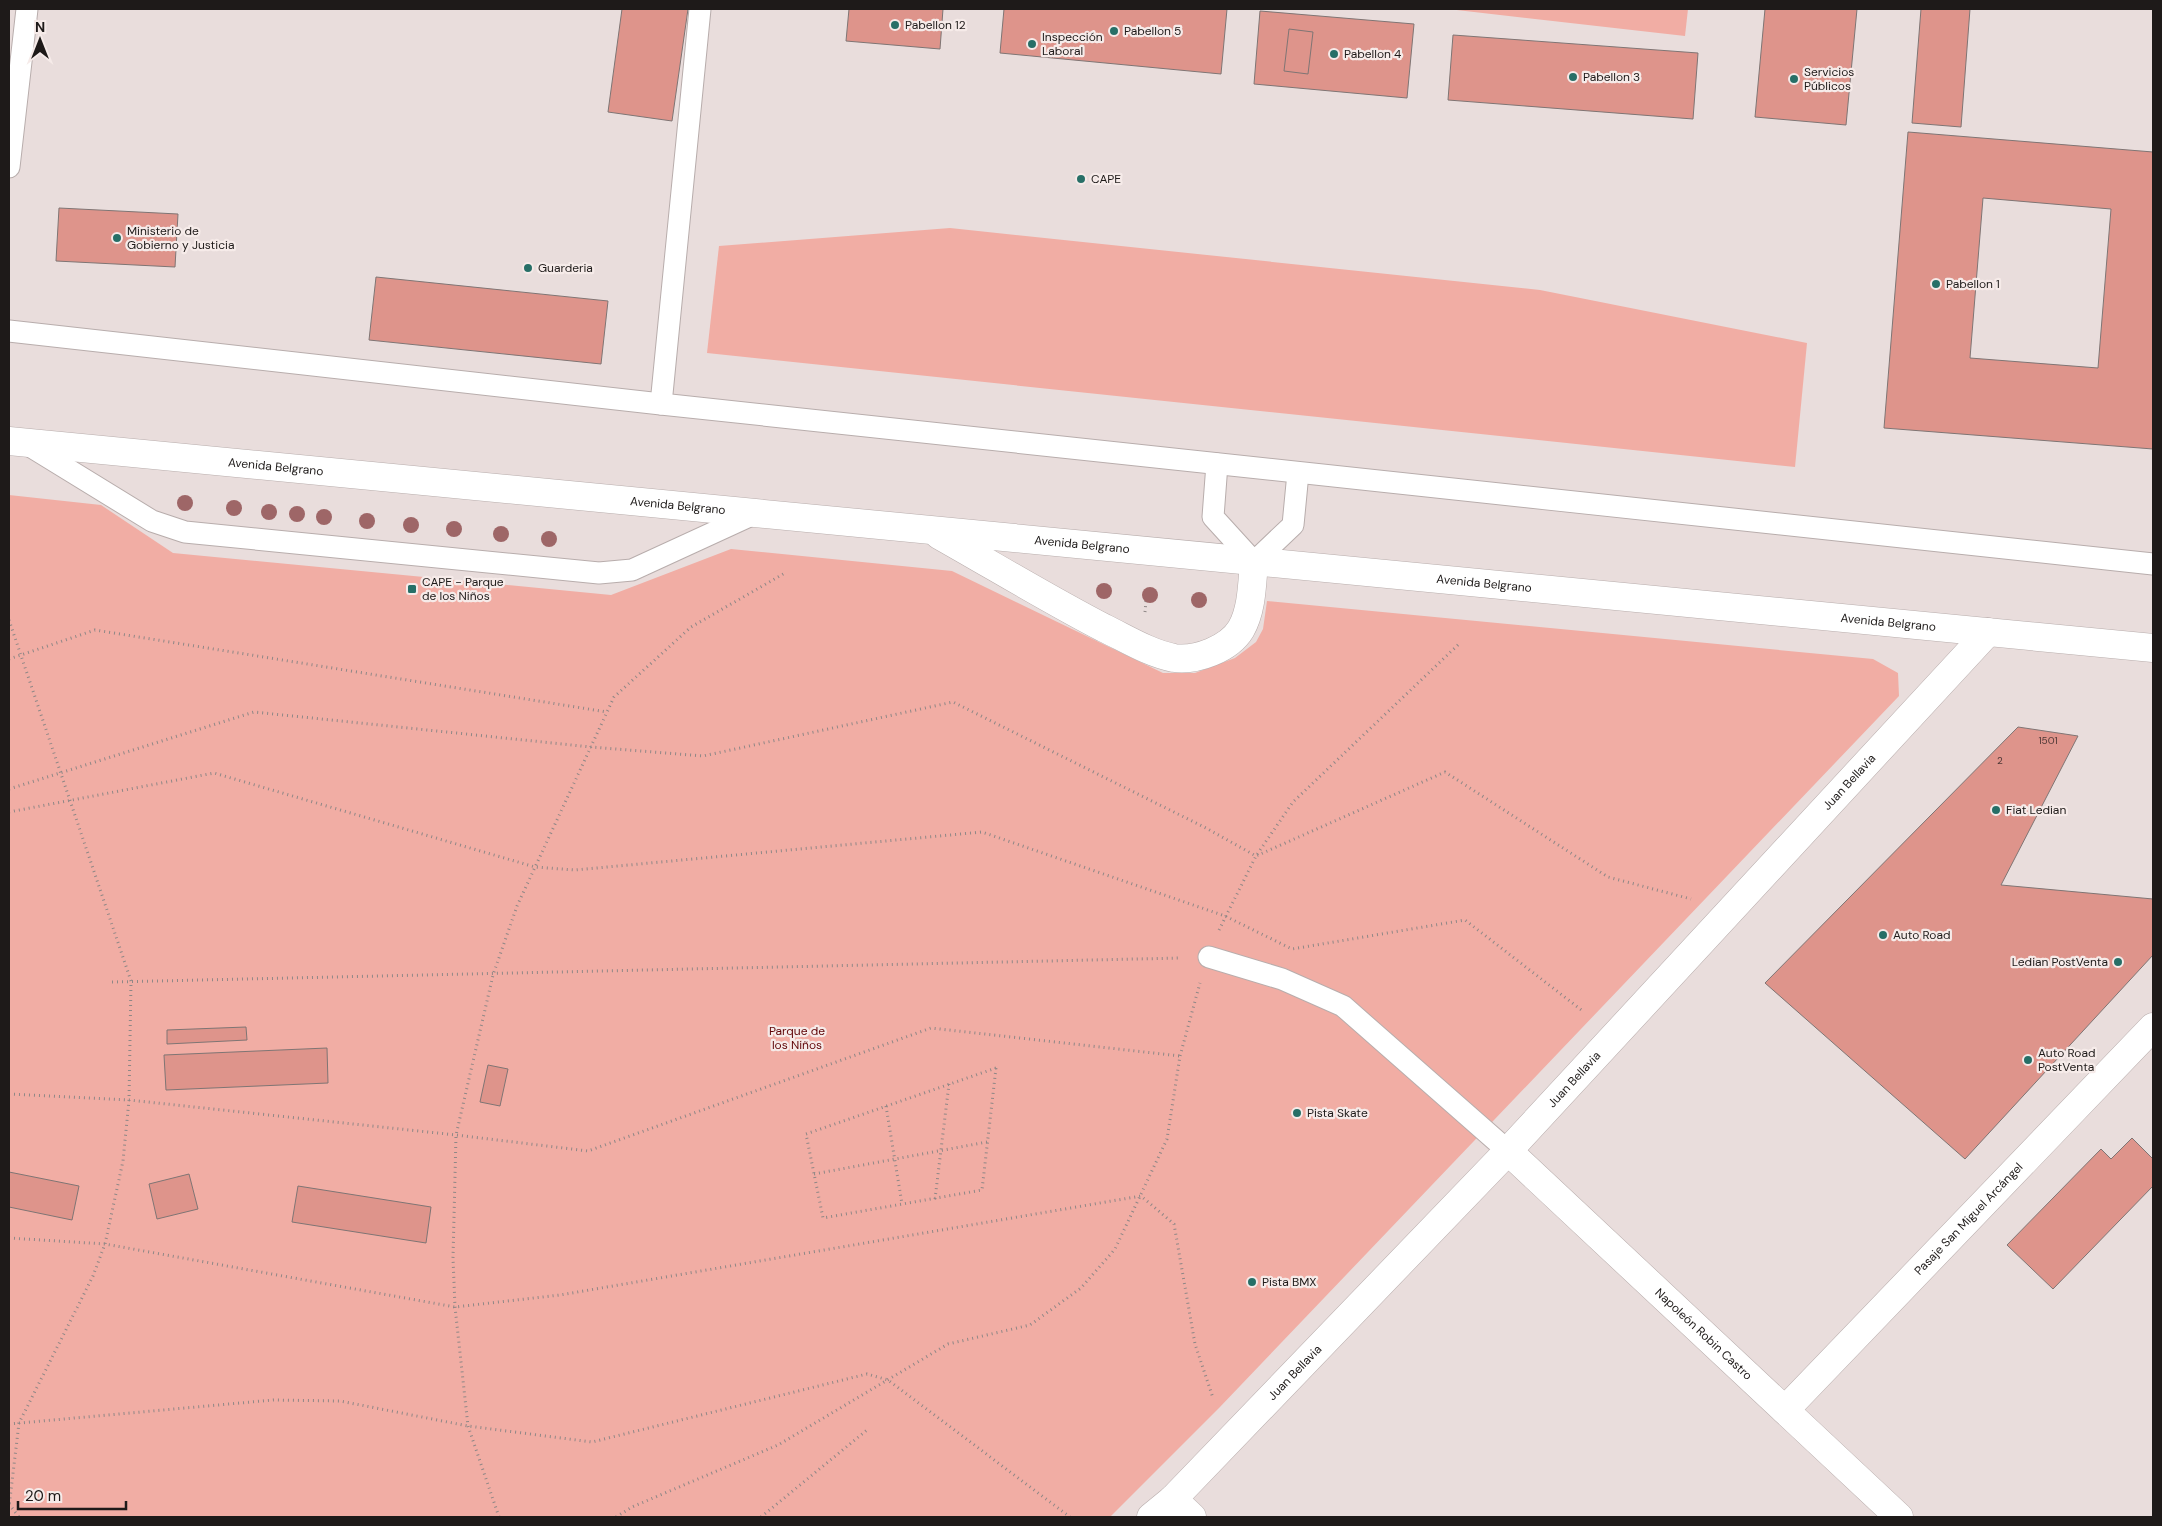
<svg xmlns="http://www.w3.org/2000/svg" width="2162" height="1526" viewBox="0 0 2162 1526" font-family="'DM Sans',sans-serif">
	<rect width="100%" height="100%" fill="#e9dddc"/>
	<!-- green -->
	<g fill="#f1ada4">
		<polygon points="1448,9 1688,9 1685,36"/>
		<polygon points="950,228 1540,290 1807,343 1795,467 707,353 719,246"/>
		<polygon points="9,495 101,505 173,553 611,595 731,549 952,571 1163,673 1195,673 1235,658 1256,642 1263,629 1267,601 1873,659 1898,673 1899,696 1219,1408 1110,1517 9,1517"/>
	</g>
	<!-- building -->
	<g fill="#de948b" stroke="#7f7574" fill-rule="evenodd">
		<polygon points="622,9 688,9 672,121 608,112"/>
		<polygon points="849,9 943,9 940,49 846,41"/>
		<polygon points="1004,9 1227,9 1221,74 1000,53"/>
		<polygon points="1765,9 1857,9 1846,125 1755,117"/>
		<polygon points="1921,9 1970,9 1961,127 1912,123"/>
		<polygon points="1260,11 1414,24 1407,98 1254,84"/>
		<polygon points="1289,29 1313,32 1308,74 1284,71"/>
		<polygon points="1453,35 1698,53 1693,119 1448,100"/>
		<path d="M1908,132l245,20v297l-269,-21zM1983,198l128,11 -13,159 -128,-10z"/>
		<polygon points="59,208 178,214 175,267 56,261"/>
		<polygon points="376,277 608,301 601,364 369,340"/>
		<polygon points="2018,727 2078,736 2001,885 2153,899 2153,955 1965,1159 1765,983"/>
		<polygon points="246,1027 247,1040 167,1044 167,1030"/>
		<polygon points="327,1048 328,1083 166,1090 164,1055"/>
		<polygon points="488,1065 508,1069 500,1106 480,1102"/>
		<polygon points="2132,1138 2153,1159 2153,1186 2053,1289 2007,1245 2101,1149 2111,1159"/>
		<polygon points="9,1172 79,1186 72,1220 9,1207"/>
		<polygon points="189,1174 198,1209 157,1219 149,1184"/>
		<polygon points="298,1186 431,1207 426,1243 292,1222"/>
	</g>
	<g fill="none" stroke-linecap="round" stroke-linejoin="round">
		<!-- lane casing -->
		<g stroke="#b8adac" stroke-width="23">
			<g id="lane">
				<polyline points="9,167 27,9"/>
				<polyline points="9,331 661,404 2153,564"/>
				<polyline points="661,404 700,9"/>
				<polyline points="25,443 152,521 185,532 599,573 632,570 756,513"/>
				<polyline points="1217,464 1213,517 1254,562 1293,525 1298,473"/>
				<polyline points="1209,957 1282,979 1343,1006 1508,1151"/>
			</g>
		</g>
		<!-- street casing -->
		<g stroke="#b8adac" stroke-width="29">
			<g id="street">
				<path id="s1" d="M1508,1151l391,366"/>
				<path id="s2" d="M1785,1410l368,-383"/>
				<polyline points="1173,1499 1192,1517"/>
				<path id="s3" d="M1151,1517l22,-18 335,-348 480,-519"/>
			</g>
		</g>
		<!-- primary casing -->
		<g stroke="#b8adac" stroke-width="29">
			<g id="primary">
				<path id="s4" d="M9,441l2144,207"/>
				<path d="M939,535c55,31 109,64 165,93 23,11 45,25 70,30 22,3 55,-9 67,-29 11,-19 11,-45 13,-67"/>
			</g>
		</g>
		<!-- path -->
		<g stroke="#8f8786" stroke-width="3" stroke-dasharray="1 4" stroke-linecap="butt">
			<polyline points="1145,612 1147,590"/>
			<polyline points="9,620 131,981 129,1100 123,1161 105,1244 93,1276 19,1423 9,1507"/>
			<polyline points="9,659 95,630 607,712"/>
			<polyline points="9,789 254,712 591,747 703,756 953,702 1206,828 1256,856 1445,772 1608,877 1691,899"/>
			<polyline points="9,812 214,773 535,867 575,870 982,832 1225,916 1292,949 1465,920 1584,1012"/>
			<polyline points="1219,930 1256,856 1293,802 1460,643"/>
			<polyline points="112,982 1181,958"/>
			<polygon points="996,1068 982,1190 823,1218 806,1134"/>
			<polyline points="9,1094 129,1100 456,1135 588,1151 931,1028 1180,1056"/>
			<polyline points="886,1106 902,1204"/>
			<polyline points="814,1174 987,1142"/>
			<polyline points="935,1199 949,1084"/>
			<polyline points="9,1238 105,1244 455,1307 560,1295 1141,1196 1174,1224 1195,1344 1213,1398"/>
			<polyline points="9,1424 273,1400 340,1401 468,1426 592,1442 867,1374 888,1380 1070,1517"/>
			<polyline points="9,1504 19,1517"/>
			<polyline points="499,1517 468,1426 455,1307 453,1258 456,1135 493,975 517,906 614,697 691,627 785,573"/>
			<polyline points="616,1517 632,1507 778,1445 948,1344 1030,1325 1081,1288 1115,1249 1167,1139 1180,1056 1200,983"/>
			<polyline points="761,1517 867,1430"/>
		</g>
		<!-- lane -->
		<use href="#lane" stroke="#fff" stroke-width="21"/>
		<!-- street -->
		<use href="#street" stroke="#fff" stroke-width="28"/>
		<!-- primary -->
		<use href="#primary" stroke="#fff" stroke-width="28"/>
	</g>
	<!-- trees -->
	<g fill="#9e6667">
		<circle cx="185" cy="503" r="8"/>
		<circle cx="234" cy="508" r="8"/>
		<circle cx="269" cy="512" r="8"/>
		<circle cx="297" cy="514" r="8"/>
		<circle cx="324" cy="517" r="8"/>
		<circle cx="367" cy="521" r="8"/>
		<circle cx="411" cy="525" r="8"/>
		<circle cx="454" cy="529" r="8"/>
		<circle cx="501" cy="534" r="8"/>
		<circle cx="549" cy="539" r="8"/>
		<circle cx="1104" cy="591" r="8"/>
		<circle cx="1150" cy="595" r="8"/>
		<circle cx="1199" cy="600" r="8"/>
	</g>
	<!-- markers -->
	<g fill="#276f67" stroke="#f6ebe9" stroke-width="2">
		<circle cx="895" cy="25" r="5"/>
		<circle cx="1114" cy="31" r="5"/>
		<circle cx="1032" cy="44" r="5"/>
		<circle cx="1334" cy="54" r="5"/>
		<circle cx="1573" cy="77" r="5"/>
		<circle cx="1794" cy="79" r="5"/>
		<circle cx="1081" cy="179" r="5"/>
		<circle cx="117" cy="238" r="5"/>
		<circle cx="528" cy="268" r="5"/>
		<circle cx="1936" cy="284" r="5"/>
		<rect x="407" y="584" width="10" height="10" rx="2.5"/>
		<circle cx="1996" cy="810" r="5"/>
		<circle cx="1883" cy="935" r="5"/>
		<circle cx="2118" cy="962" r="5"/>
		<circle cx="2028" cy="1060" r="5"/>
		<circle cx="1297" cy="1113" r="5"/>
		<circle cx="1252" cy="1282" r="5"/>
	</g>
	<g text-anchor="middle" stroke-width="4.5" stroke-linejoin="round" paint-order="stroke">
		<!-- number labels -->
		<g font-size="10" fill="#4e3836">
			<text x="2048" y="744">1501</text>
			<text x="2000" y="764">2</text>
		</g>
		<!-- poi labels -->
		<g font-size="12" fill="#1e1a19" stroke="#f6ebe9" text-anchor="start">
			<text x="905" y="29">Pabellon 12</text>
			<text x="1124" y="35">Pabellon 5</text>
			<text x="1042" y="41">Inspección<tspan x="1042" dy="14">Laboral</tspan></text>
			<text x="1344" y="58">Pabellon 4</text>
			<text x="1804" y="76">Servicios<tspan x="1804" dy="14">Públicos</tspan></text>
			<text x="1583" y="81">Pabellon 3</text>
			<text x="1091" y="183">CAPE</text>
			<text x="127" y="235">Ministerio de<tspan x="127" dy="14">Gobierno y Justicia</tspan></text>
			<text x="538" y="272">Guarderia</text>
			<text x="1946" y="288">Pabellon 1</text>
			<text x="422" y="586">CAPE - Parque<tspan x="422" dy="14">de los Niños</tspan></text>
			<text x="2006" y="814">Fiat Ledian</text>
			<text x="1893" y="939">Auto Road</text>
			<text x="2108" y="966" text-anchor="end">Ledian PostVenta</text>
			<text x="2038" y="1057">Auto Road<tspan x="2038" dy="14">PostVenta</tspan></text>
			<text x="1307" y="1117">Pista Skate</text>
			<text x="1262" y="1286">Pista BMX</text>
		</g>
		<!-- street labels -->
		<g font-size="12" fill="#1e1a19" stroke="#f6ebe9">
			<text dy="4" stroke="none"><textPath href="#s4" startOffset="268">Avenida Belgrano</textPath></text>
			<text dy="4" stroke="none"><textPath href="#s4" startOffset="672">Avenida Belgrano</textPath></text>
			<text dy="4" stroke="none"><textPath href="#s4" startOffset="1078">Avenida Belgrano</textPath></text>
			<text dy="4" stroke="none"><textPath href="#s4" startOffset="1482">Avenida Belgrano</textPath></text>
			<text dy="4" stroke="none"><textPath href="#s4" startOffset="1888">Avenida Belgrano</textPath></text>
			<text dy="4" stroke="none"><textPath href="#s3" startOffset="1014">Juan Bellavia</textPath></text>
			<text dy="4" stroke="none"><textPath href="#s3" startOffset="609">Juan Bellavia</textPath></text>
			<text dy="4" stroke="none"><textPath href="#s2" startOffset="265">Pasaje San Miguel Arcángel</textPath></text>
			<text dy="4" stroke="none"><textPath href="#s1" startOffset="268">Napoleón Robin Castro</textPath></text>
			<text dy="4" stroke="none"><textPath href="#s3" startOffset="204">Juan Bellavia</textPath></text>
		</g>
		<!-- park labels -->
		<g font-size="12" fill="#600507" stroke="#f6ebe9">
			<text x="797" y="1035">Parque de<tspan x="797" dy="14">los Niños</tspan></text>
		</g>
	</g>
	<!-- border -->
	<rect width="2162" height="1526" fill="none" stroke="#1e1a19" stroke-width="20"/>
	<!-- north arrow -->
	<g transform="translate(40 40)" stroke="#f6ebe9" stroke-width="4" paint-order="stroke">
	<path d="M0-4L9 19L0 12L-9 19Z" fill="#1e1a19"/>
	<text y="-8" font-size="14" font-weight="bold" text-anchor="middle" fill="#1e1a19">N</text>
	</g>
	<!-- scale -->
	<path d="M18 1501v8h108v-8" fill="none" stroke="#1e1a19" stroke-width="2.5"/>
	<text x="25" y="1501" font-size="15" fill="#1e1a19" stroke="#f6ebe9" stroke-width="4" paint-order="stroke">20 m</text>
</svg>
